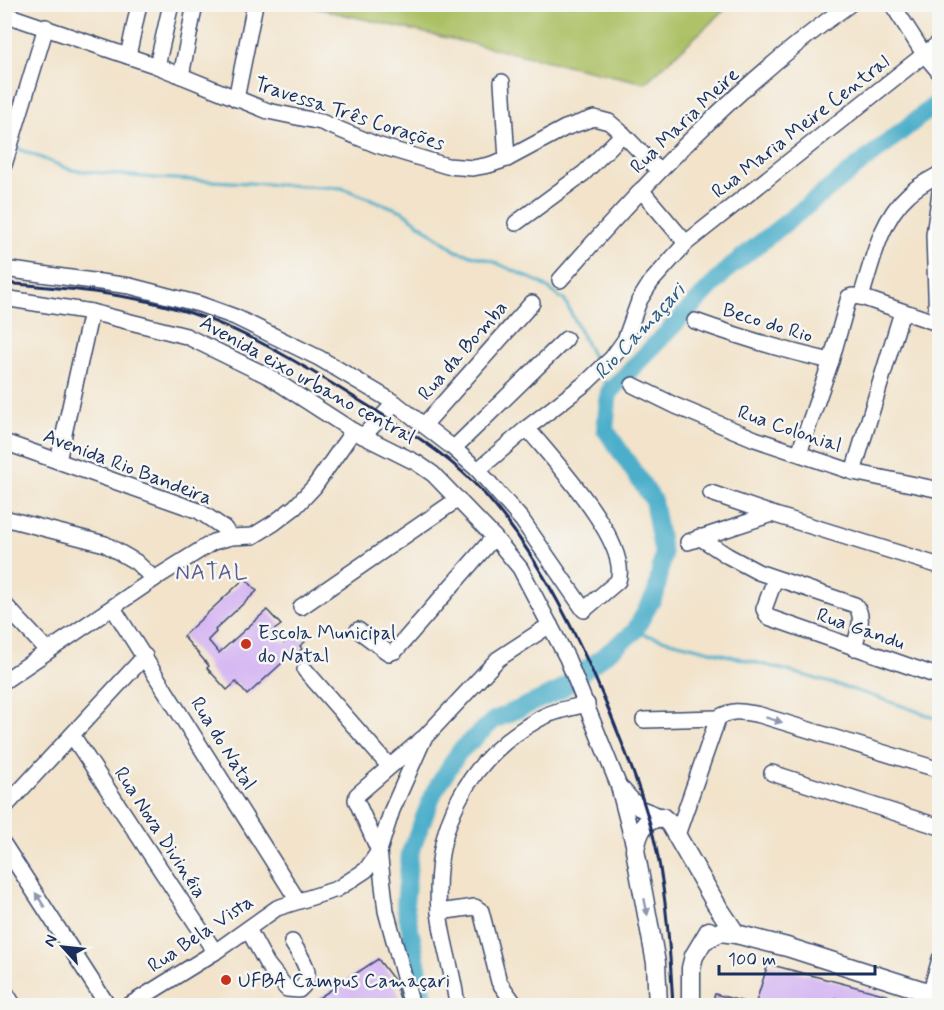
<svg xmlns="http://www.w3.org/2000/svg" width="944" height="1010" viewBox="0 0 944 1010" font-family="Mynerve,sans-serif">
	<rect width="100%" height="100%" fill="#f6f6f2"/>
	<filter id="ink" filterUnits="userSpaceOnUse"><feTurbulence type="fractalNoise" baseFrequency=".0167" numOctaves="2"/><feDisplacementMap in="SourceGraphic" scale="12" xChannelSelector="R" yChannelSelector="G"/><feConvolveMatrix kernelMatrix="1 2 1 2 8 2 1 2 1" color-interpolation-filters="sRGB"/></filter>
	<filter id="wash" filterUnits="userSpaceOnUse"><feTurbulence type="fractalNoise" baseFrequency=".008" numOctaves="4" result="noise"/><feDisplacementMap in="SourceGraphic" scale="24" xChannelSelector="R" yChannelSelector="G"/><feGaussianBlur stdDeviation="1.35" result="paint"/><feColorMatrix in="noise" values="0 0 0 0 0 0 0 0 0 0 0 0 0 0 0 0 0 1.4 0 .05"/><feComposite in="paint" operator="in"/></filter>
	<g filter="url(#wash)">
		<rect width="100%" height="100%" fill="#f2e3ca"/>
		<!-- green -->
		<polygon fill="#abc064" stroke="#637861" stroke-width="1.5" points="302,5 730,5 645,83"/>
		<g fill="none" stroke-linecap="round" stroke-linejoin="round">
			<!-- stream -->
			<g stroke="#4baeca" stroke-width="3">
				<polyline points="14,147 71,170 154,178 342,188 402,211 456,251 490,260 541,283 565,301 594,359"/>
				<polyline points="604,381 609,392"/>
				<path d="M634,632c103,26 207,49 306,88"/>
			</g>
			<!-- river -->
			<polyline stroke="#4baeca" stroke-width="18" points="426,1006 405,905 410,853 434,792 459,752 494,720 559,691 634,632 656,593 663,555 653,500 605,429 609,392 731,266 940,101"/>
		</g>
		<g id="blocks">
			<!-- building -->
			<g fill="#d4b5f2">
				<polygon points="245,578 257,591 215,630 216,632 208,640 219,653 267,610 281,625 273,631 284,643 296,632 305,642 300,646 302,649 295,655 293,653 247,695 236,682 227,690 207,668 209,666 183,636"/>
				<polygon points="378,959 394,980 402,1005 321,1005 317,999"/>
				<polygon points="768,964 887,995 884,1005 863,1005 835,998 833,1005 755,1005"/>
				<polygon points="715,994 749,1003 749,1005 711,1005"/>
			</g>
		</g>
	</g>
	<g filter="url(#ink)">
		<use href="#blocks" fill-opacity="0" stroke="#3b4a6e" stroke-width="1.5"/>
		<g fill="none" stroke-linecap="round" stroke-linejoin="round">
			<!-- minor casing -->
			<g stroke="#3b4a6e" stroke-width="18">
				<g id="minor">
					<polyline points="892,4 924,54 940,73"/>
					<polyline points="4,14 157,66 268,111 321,122 377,145 447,166 473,168 489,165 507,159 565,128 594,118 609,122 623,134 659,171"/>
					<polyline points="128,56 139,4"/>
					<polyline points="157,66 171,4"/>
					<polyline points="181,76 195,4"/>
					<polyline points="502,82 507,159"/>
					<polyline points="236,99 255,4"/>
					<polyline points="4,165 46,27"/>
					<polyline points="641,190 686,243"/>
					<polyline points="516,223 584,173 623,134"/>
					<path d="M4,269l126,17 69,18 36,13 84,41 76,45 57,44 26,23 44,50 62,90 34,-29c13,-39 -67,-123 -91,-153"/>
					<path d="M560,280c88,-100 181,-199 290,-276"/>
					<path d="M861,297c11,-34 19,-77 47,-102 9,-9 21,-15 32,-21"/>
					<polyline points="4,298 91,312 186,336 268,376 353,431 417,463 433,474 494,537 520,568 567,658 618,784 635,850"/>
					<path d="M695,321c45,16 89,30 136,40"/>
					<polyline points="937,323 934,235 940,192"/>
					<polyline points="633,385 676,406 755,439 853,472 940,490"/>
					<polyline points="424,425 532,303"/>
					<polyline points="363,436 395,403"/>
					<polyline points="4,442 199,511 224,528 231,537"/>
					<polyline points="454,448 566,339"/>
					<polyline points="799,453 831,361 849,297 852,296 861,297 940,324"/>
					<polyline points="58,461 91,312"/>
					<polyline points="478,470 527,428 587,382 612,358 625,340 639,301 651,282 686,243 940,42"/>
					<polyline points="853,472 902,312"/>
					<polyline points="711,493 772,514 940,566"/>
					<polyline points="4,518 105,544 136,562 154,579"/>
					<path d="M699,537l29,19 30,16 97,33c11,12 2,29 -1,43"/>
					<polyline points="688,542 772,514"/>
					<polyline points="775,579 764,609 768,617 940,677"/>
					<polyline points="4,604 48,651"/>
					<polyline points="301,607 458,499"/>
					<polyline points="113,608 298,901"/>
					<polyline points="358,630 386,651 389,653 395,651 494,537"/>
					<polyline points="305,670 389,766"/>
					<polyline points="4,681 154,579 213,542 231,537 253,536 274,523 295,507 314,487 353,431"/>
					<path d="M718,718c16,-10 25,-6 42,-3l180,55"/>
					<polyline points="644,720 718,718"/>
					<polyline points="72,735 215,952"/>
					<polyline points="772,773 940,827"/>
					<polyline points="622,789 639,808 662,817"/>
					<polyline points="4,808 145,656"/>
					<polyline points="677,835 718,718"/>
					<polyline points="4,845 108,1006"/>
					<polyline points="439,912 475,907 481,911 499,982 516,1006"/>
					<path d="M248,929l19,35 20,25 12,1c18,-15 2,-32 -7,-48"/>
					<polyline points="4,990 14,1006"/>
					<polyline points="930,994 940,959"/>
					<polyline points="128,1006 215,952 277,908 337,889 366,870 379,851 392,810 424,738 498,659 550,625"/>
					<polyline points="412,1006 386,911 379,851 356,800 357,795 422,739"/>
					<path d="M457,1006c-3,-32 -15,-63 -18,-95 -7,-83 27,-151 100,-192 13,-8 32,-11 48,-15"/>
				</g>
			</g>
			<!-- major casing -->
			<g stroke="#3b4a6e" stroke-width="21">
				<g id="major">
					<polyline points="703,941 720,932 736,934 787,947 940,996"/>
					<path d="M658,1006l-2,-43 -21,-113c3,-17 8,-31 27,-33l8,7 46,80 20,30"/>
					<polyline points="691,1006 691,968 694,956 709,931"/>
				</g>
			</g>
			<!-- minor -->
			<use href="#minor" stroke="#fff" stroke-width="15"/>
			<!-- major -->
			<use href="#major" stroke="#fff" stroke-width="18"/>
			<!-- rail -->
			<path stroke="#1b2f5e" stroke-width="3" d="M4,283c55,5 110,9 163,23 65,17 121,50 177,85 45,28 92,54 130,92 62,62 112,168 144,250 15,37 29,75 38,114 11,52 14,106 17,159"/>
		</g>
		<!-- one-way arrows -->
		<defs><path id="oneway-solid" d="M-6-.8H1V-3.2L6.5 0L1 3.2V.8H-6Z" transform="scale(1.5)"/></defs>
		<g fill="#8d97ae">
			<use href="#oneway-solid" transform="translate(774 720) rotate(17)"/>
			<use href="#oneway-solid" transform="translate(40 900) rotate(-123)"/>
			<use href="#oneway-solid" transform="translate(646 907) rotate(79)"/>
		</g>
	</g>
	<!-- markers -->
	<g fill="#c8321e" stroke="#f6f6f2" stroke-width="2">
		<circle cx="246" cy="644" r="6"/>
		<circle cx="226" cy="980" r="6"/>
	</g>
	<g text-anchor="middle" stroke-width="5" stroke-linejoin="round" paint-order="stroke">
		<!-- street labels -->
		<g font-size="20" fill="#1b2f5e" stroke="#f6f6f2">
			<text transform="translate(350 113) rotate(18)" y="7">Travessa Três Corações</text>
			<text transform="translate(684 120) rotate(-44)" y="7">Rua Maria Meire</text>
			<text transform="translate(800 126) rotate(-38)" y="7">Rua Maria Meire Central</text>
			<text transform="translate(768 322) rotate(17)" y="7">Beco do Rio</text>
			<text transform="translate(462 350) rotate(-49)" y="7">Rua da Bomba</text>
			<text transform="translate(308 379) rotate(29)" y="7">Avenida eixo urbano central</text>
			<text transform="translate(790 428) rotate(19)" y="7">Rua Colonial</text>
			<text transform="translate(128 466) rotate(21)" y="7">Avenida Rio Bandeira</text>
			<text transform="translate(861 628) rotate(19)" y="7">Rua Gandu</text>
			<text transform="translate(224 743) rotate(58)" y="7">Rua do Natal</text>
			<text transform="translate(161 832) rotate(57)" y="7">Rua Nova Divinéia</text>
			<text transform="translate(200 933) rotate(-34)" y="7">Rua Bela Vista</text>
		</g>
		<!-- poi labels -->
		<g font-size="20" fill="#1b2f5e" stroke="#f6f6f2" text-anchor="start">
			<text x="258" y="639">Escola Municipal<tspan x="258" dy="23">do Natal</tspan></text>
			<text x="238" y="987">UFBA Campus Camaçari</text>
		</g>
		<!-- water labels -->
		<g font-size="21" font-style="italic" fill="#2c5b84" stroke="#f6f6f2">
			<text transform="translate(639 331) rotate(-47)" y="7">Rio Camaçari</text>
		</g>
		<!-- quarter labels -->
		<g font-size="22" letter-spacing="1.5" fill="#5c5e92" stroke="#f6f6f2">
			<text x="212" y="579">NATAL</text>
		</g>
	</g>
	<!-- margin -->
	<rect width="944" height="1010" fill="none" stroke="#f6f6f2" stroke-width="24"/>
	<!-- north arrow -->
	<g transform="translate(63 947) rotate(297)" stroke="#f6f6f2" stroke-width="4.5" paint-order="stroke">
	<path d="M0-4.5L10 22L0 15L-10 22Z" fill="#1b2f5e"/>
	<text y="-9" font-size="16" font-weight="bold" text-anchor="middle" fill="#1b2f5e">N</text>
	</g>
	<!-- scale -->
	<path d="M719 965v9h156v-9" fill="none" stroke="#1b2f5e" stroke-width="3"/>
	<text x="728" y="965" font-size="18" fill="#1b2f5e" stroke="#f6f6f2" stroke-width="4.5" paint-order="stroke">100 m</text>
</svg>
